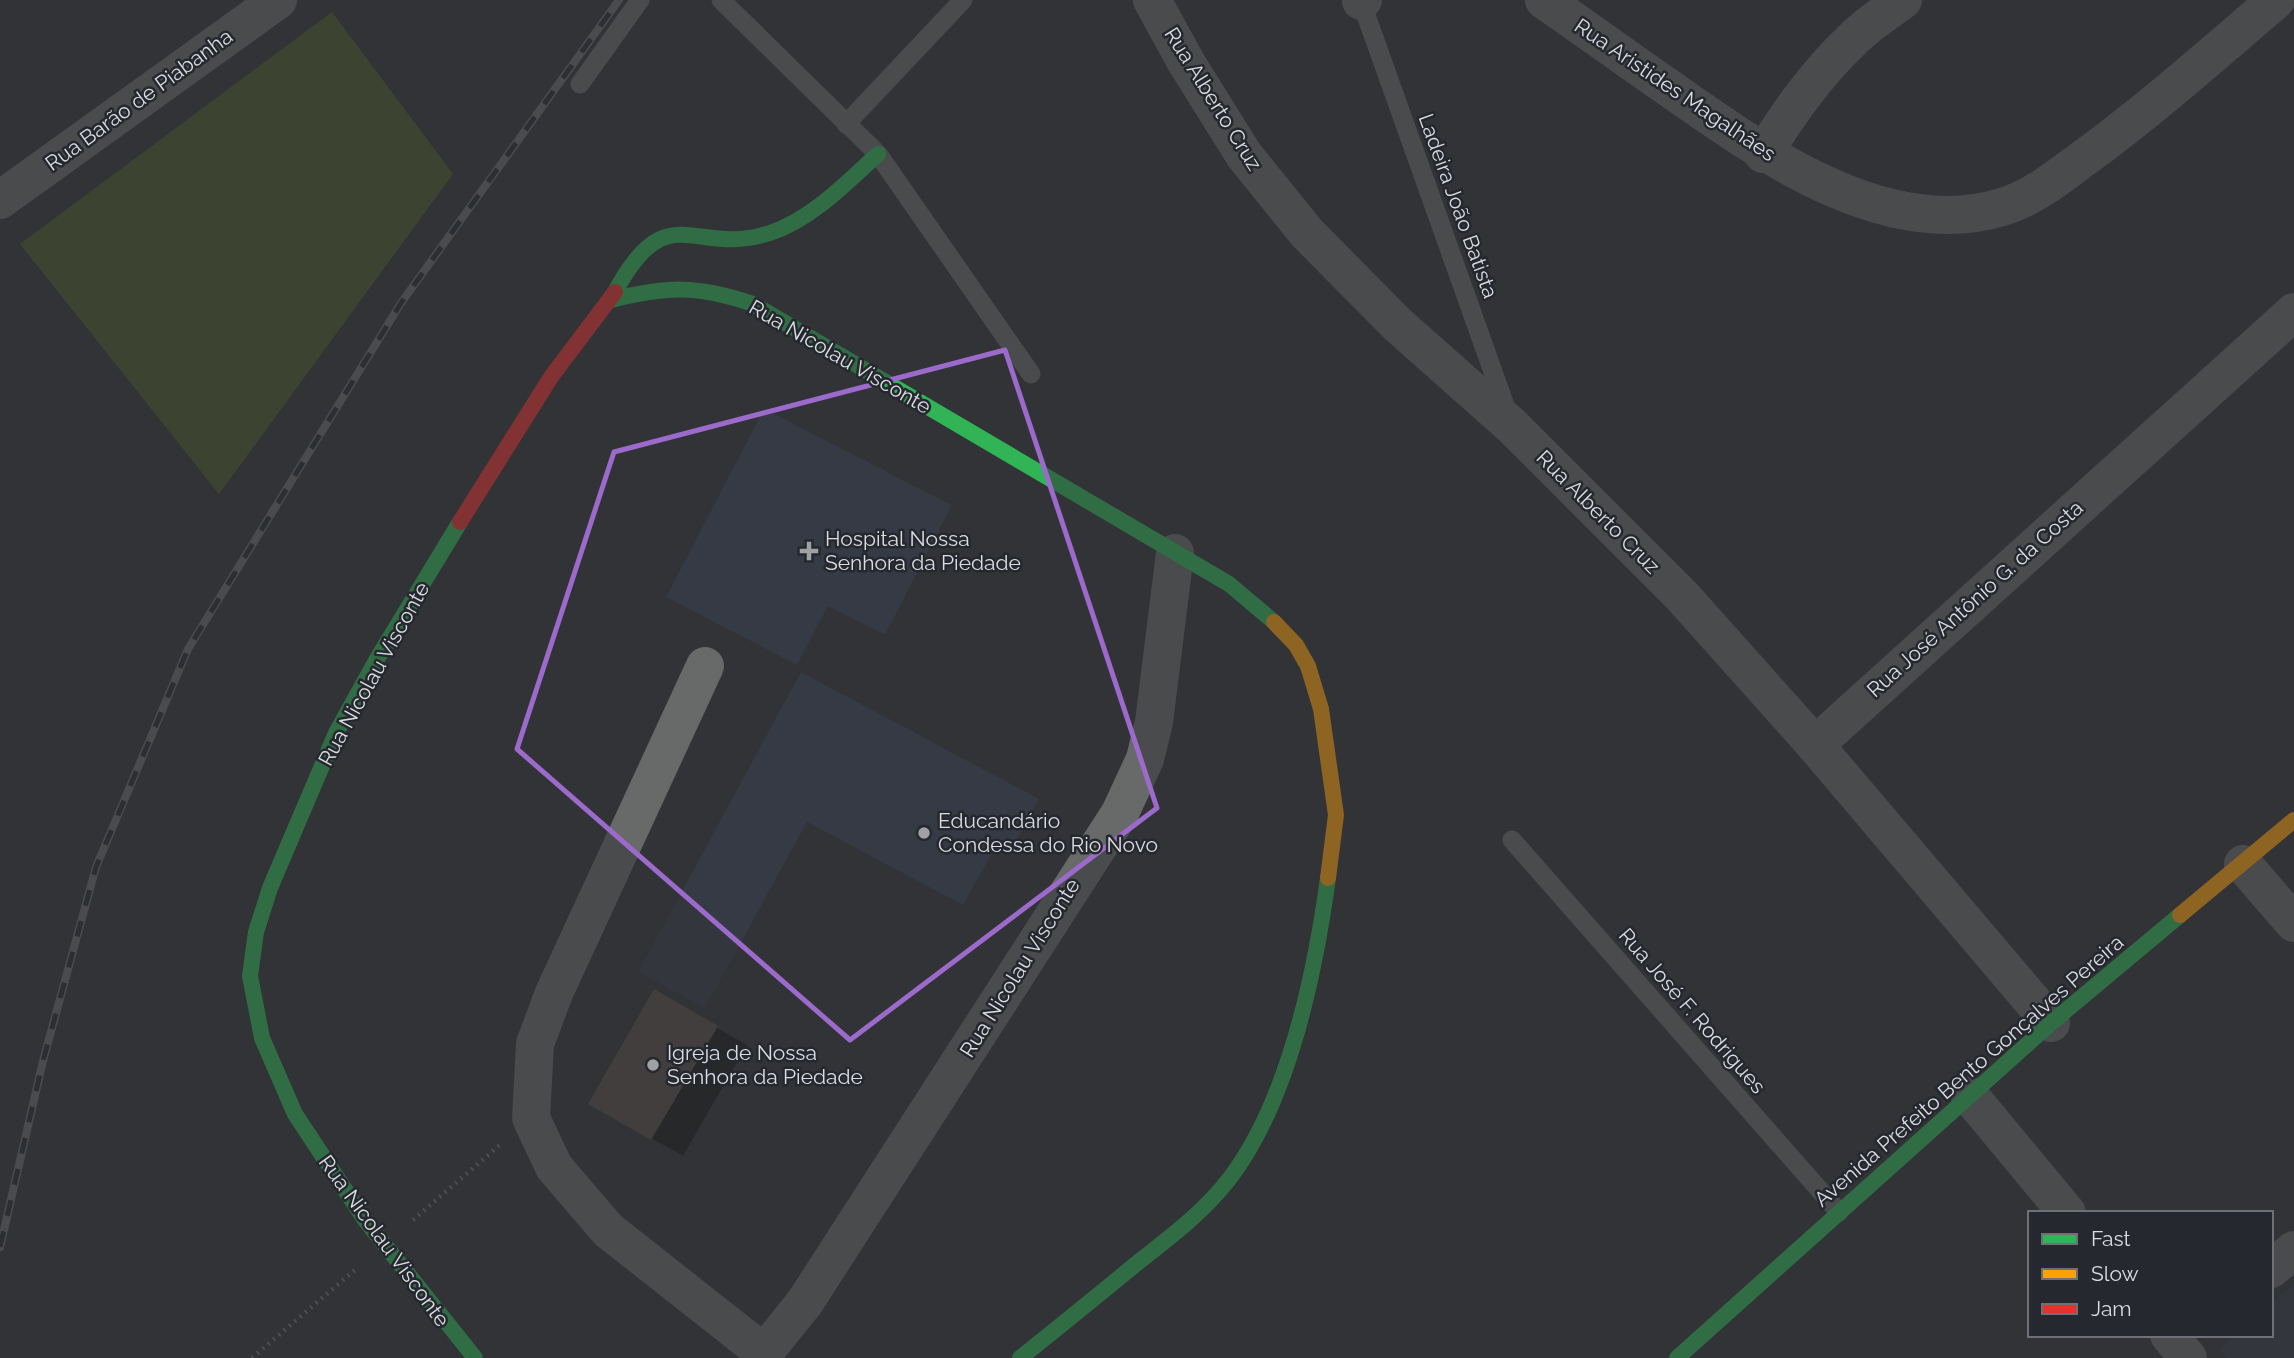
<svg xmlns="http://www.w3.org/2000/svg" width="2294" height="1358" viewBox="0 0 2294 1358" font-family="Raleway,sans-serif">
	<rect width="100%" height="100%" fill="#313336"/>
	<!-- built -->
	<g fill="#353a45">
		<polygon points="764,409 952,505 885,635 828,606 797,665 666,597"/>
		<polygon points="801,672 1039,799 1011,851 997,844 963,905 807,822 705,1008 638,972"/>
		<polygon points="2294,1284 2294,1358 2226,1358 2219,1349 2234,1335 2271,1335 2271,1303"/>
	</g>
	<!-- garden -->
	<polygon fill="#4c582c" points="332,12 453,174 219,494 20,244"/>
	<!-- shadow -->
	<polygon fill="#0007" points="654,992 747,1045 683,1156 590,1103"/>
	<!-- building -->
	<polygon fill="#574c47" points="654,989 718,1026 651,1140 588,1104"/>
	<g fill="none" stroke-linecap="round" stroke-linejoin="round">
		<!-- path -->
		<g stroke="#6e6e6f" stroke-width="4.5" stroke-dasharray="2 5" stroke-linecap="butt">
			<polyline points="413,1220 501,1144"/>
			<polyline points="252,1358 356,1269"/>
		</g>
		<!-- lane -->
		<g stroke="#686969" stroke-width="19">
			<polyline points="721,0 878,154 1031,374"/>
			<polyline points="1361,1 1507,411"/>
			<polyline points="580,84 640,0"/>
			<polyline points="846,124 963,0"/>
			<polyline points="1512,840 1839,1212"/>
		</g>
		<!-- street -->
		<g stroke="#686969" stroke-width="38">
			<polyline points="1152,0 1186,62 1244,155 1307,233 1397,324 1512,426 1682,596 1815,745 2051,1023"/>
			<path d="M1544,0c42,29 83,59 125,88 90,63 216,155 333,119 31,-9 56,-30 82,-49 67,-49 129,-104 192,-158"/>
			<polyline points="1361,1 1363,0"/>
			<path d="M1763,154c26,-41 53,-80 88,-113 15,-16 35,-28 52,-41"/>
			<polyline points="0,200 278,0"/>
			<polyline points="705,666 554,993 535,1044 531,1118 554,1167 608,1230 764,1353"/>
			<polyline points="1815,745 2294,312"/>
			<polyline points="2243,864 2294,923"/>
			<polyline points="1970,1096 2067,1213"/>
			<polyline points="2271,1269 2294,1250"/>
			<polyline points="2169,1335 2188,1358"/>
			<polyline points="760,1358 805,1302 1120,813 1145,759 1154,722 1175,553"/>
		</g>
		<!-- fast -->
		<g stroke="#30b455" stroke-width="16">
			<path d="M615,292c53,-99 79,-34 155,-59 42,-14 76,-50 108,-79"/>
			<path d="M611,300c56,-14 87,-15 142,4l476,280 45,38"/>
			<polyline points="460,522 377,659 336,733 270,888 256,932 250,976 262,1038 295,1114 365,1220 475,1358"/>
			<path d="M1020,1358c39,-31 77,-62 116,-94 33,-26 68,-52 94,-86 59,-78 85,-205 98,-300"/>
			<polyline points="1677,1358 2051,1023 2180,915"/>
		</g>
		<!-- slow -->
		<g stroke="#ff9f0a" stroke-width="16">
			<polyline points="1274,622 1296,645 1308,666 1321,709 1336,815 1328,878"/>
			<polyline points="2180,915 2294,820"/>
		</g>
		<!-- jam -->
		<polyline stroke="#e5322d" stroke-width="16" points="460,522 551,377 615,292"/>
		<!-- rail casing -->
		<g stroke="#686969" stroke-width="8">
			<polyline id="rail" points="0,1247 43,1061 96,867 188,649 401,303 619,0"/>
		</g>
		<!-- rail -->
		<use href="#rail" stroke="#25282e" stroke-width="5" stroke-dasharray="16" stroke-linecap="butt"/>
	</g>
	<!-- marked area -->
	<path d="M0 0H2294V1358H0ZM1005,350l152,458 -307,232 -333,-291 97,-297z" fill="#313336" fill-opacity=".55" fill-rule="evenodd"/>
	<path fill="none" stroke="#9c6acb" stroke-width="5" stroke-linejoin="round" d="M1005,350l152,458 -307,232 -333,-291 97,-297z"/>
	<!-- markers -->
	<g fill="#9fa1a4" stroke="#25282e" stroke-width="2.5">
		<path d="M805.5 540.5h7v7h7v7h-7v7h-7v-7h-7v-7h7z"/>
		<circle cx="924" cy="833" r="7"/>
		<circle cx="653" cy="1065" r="7"/>
	</g>
	<g text-anchor="middle" stroke-width="5" stroke-linejoin="round" paint-order="stroke">
		<!-- street labels -->
		<g font-size="21" fill="#dadce0" stroke="#25282e">
			<text transform="translate(1675 90) rotate(34)" y="7">Rua Aristides Magalhães</text>
			<text transform="translate(1213 99) rotate(58)" y="7">Rua Alberto Cruz</text>
			<text transform="translate(139 100) rotate(-36)" y="7">Rua Barão de Piabanha</text>
			<text transform="translate(1458 206) rotate(70)" y="7">Ladeira João Batista</text>
			<text transform="translate(840 357) rotate(30)" y="7">Rua Nicolau Visconte</text>
			<text transform="translate(1598 512) rotate(45)" y="7">Rua Alberto Cruz</text>
			<text transform="translate(1975 599) rotate(-42)" y="7">Rua José Antônio G. da Costa</text>
			<text transform="translate(374 674) rotate(-61)" y="7">Rua Nicolau Visconte</text>
			<text transform="translate(1020 968) rotate(-58)" y="7">Rua Nicolau Visconte</text>
			<text transform="translate(1692 1011) rotate(49)" y="7">Rua José F. Rodrigues</text>
			<text transform="translate(1969 1071) rotate(-41)" y="7">Avenida Prefeito Bento Gonçalves Pereira</text>
			<text transform="translate(384 1241) rotate(54)" y="7">Rua Nicolau Visconte</text>
		</g>
		<!-- poi labels -->
		<g font-size="21" fill="#dadce0" stroke="#25282e" text-anchor="start">
			<text x="825" y="546">Hospital Nossa<tspan x="825" dy="24">Senhora da Piedade</tspan></text>
			<text x="938" y="828">Educandário<tspan x="938" dy="24">Condessa do Rio Novo</tspan></text>
			<text x="667" y="1060">Igreja de Nossa<tspan x="667" dy="24">Senhora da Piedade</tspan></text>
		</g>
	</g>
	<!-- legend -->
	<rect x="2028" y="1211" width="245" height="126" fill="#25282e" stroke="#6d7075" stroke-width="2"/>
	<rect x="2042" y="1234" width="35" height="10" fill="#30b455" stroke="#6d7075" stroke-width="2"/>
	<text x="2091" y="1246" font-size="21" fill="#dadce0">Fast</text>
	<rect x="2042" y="1269" width="35" height="10" fill="#ff9f0a" stroke="#6d7075" stroke-width="2"/>
	<text x="2091" y="1281" font-size="21" fill="#dadce0">Slow</text>
	<rect x="2042" y="1304" width="35" height="10" fill="#e5322d" stroke="#6d7075" stroke-width="2"/>
	<text x="2091" y="1316" font-size="21" fill="#dadce0">Jam</text>
</svg>
